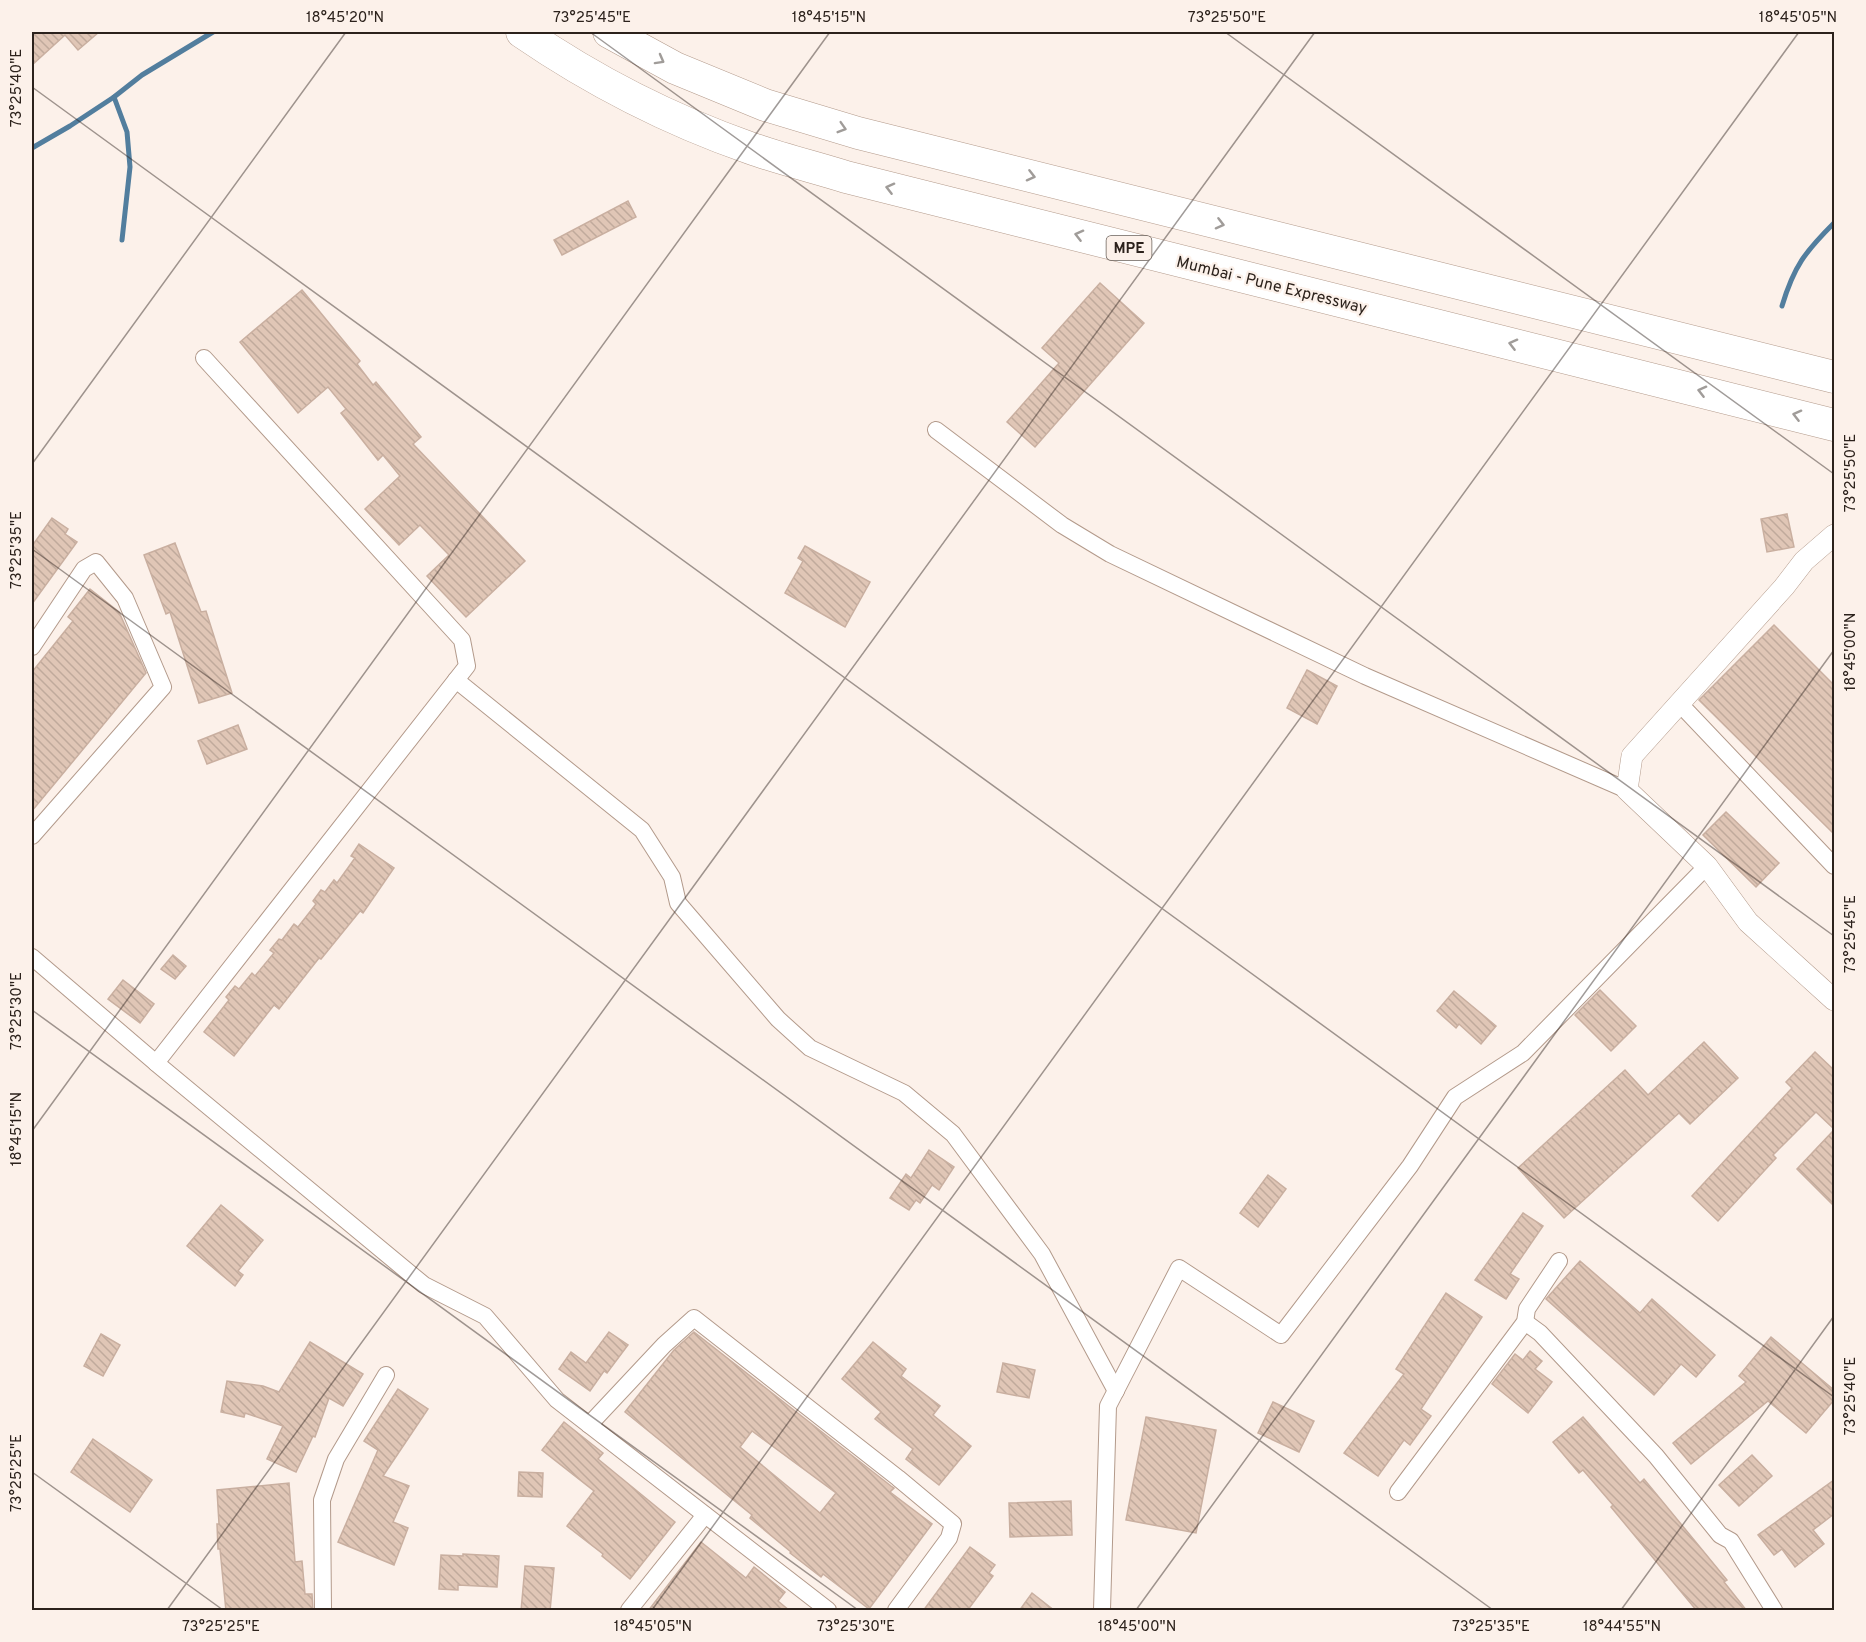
<svg xmlns="http://www.w3.org/2000/svg" width="1866" height="1642" viewBox="0 0 1866 1642" font-family="Overpass,sans-serif">
	<defs>
		<pattern id="building-back-hatch" width="6" height="6" patternUnits="userSpaceOnUse" patternTransform="scale(1.5)"><rect width="6" height="6" fill="#e0c6b6"/><path d="M-1 5l2 2M0 0l6 6M5-1l2 2" fill="none" stroke="#c0aa9c"/></pattern>
	</defs>
	<rect width="100%" height="100%" fill="#fcf1ea"/>
	<g fill="none" stroke-linecap="round" stroke-linejoin="round">
		<!-- stream -->
		<g stroke="#527e9e" stroke-width="5">
			<polyline points="114,97 127,132 130,167 122,240"/>
			<polyline points="32,148 70,126 114,97 142,75 213,32"/>
			<path d="M1782,306c12,-40 23,-54 52,-83"/>
		</g>
	</g>
	<!-- building -->
	<g fill="url(#building-back-hatch)" stroke="#c9afa0" stroke-width="1.5" fill-rule="evenodd">
		<polygon points="32,32 99,32 78,50 65,35 32,65"/>
		<polygon points="628,201 636,217 562,255 554,240"/>
		<polygon points="1100,283 1144,323 1035,447 1007,422 1059,363 1042,348"/>
		<polygon points="302,290 360,361 357,364 373,385 376,382 421,437 413,444 525,561 466,617 427,576 449,555 420,525 399,545 365,509 400,476 383,455 378,460 341,413 346,409 328,387 298,413 240,342"/>
		<polygon points="1787,514 1794,547 1767,552 1761,519"/>
		<polygon points="52,518 68,529 65,534 77,542 32,604 32,546"/>
		<polygon points="175,543 201,612 206,611 232,693 199,703 170,612 166,614 144,555"/>
		<polygon points="805,546 870,582 845,627 785,593 803,561 798,558"/>
		<polygon points="90,589 119,612 146,673 32,811 32,672 73,621 68,617"/>
		<polygon points="1774,625 1834,685 1834,834 1699,700"/>
		<polygon points="1307,670 1337,686 1317,724 1287,708"/>
		<polygon points="238,725 247,749 207,764 198,741"/>
		<polygon points="1726,812 1779,863 1756,887 1703,835"/>
		<polygon points="359,844 394,868 363,913 360,911 321,959 319,958 279,1009 274,1005 234,1056 204,1032 229,1000 226,997 235,986 239,989 252,973 255,976 274,953 270,950 279,939 282,940 294,924 298,927 316,904 313,901 321,890 325,892 334,880 337,883 355,858 351,856"/>
		<polygon points="173,955 186,966 175,979 161,969"/>
		<polygon points="123,980 154,1004 140,1023 108,999"/>
		<polygon points="1600,990 1636,1026 1611,1051 1575,1015"/>
		<polygon points="1454,991 1496,1026 1481,1044 1459,1024 1456,1028 1437,1011"/>
		<polygon points="1704,1042 1738,1078 1690,1124 1679,1113 1564,1218 1518,1168 1625,1070 1648,1095"/>
		<polygon points="1815,1052 1834,1070 1834,1129 1816,1112 1773,1155 1776,1158 1718,1221 1692,1196 1792,1088 1786,1082"/>
		<polygon points="1834,1130 1834,1206 1797,1169"/>
		<polygon points="929,1150 954,1167 939,1190 932,1185 920,1203 916,1200 909,1210 890,1198 906,1174 911,1178"/>
		<polygon points="1268,1175 1286,1189 1258,1227 1240,1213"/>
		<polygon points="221,1205 263,1240 238,1271 243,1275 235,1286 187,1246"/>
		<polygon points="1523,1213 1543,1226 1510,1274 1519,1279 1506,1299 1475,1280"/>
		<polygon points="1580,1261 1640,1313 1652,1299 1715,1355 1696,1377 1681,1364 1654,1395 1546,1299"/>
		<polygon points="1446,1293 1482,1317 1421,1409 1431,1416 1410,1445 1404,1440 1378,1476 1344,1453 1404,1374 1396,1369"/>
		<polygon points="609,1332 628,1345 607,1373 604,1371 590,1391 559,1369 571,1352 586,1363"/>
		<path d="M694,1332l197,154 3,2 -4,4 42,32 -63,85 -46,-35 -2,3 -31,-24 1,-1 -41,-34 2,-3 -127,-103 49,-62zM752,1431l84,62 -16,20 -80,-66z"/>
		<polygon points="101,1334 120,1345 103,1376 84,1366"/>
		<polygon points="1771,1337 1834,1390 1834,1400 1806,1433 1768,1401 1691,1464 1673,1443 1746,1382 1739,1376"/>
		<polygon points="310,1342 363,1374 343,1406 329,1398 315,1437 313,1436 296,1472 267,1459 283,1426 245,1413 244,1417 221,1412 227,1381 263,1386 279,1392"/>
		<polygon points="873,1342 906,1369 901,1376 940,1406 933,1415 971,1446 939,1485 906,1459 913,1449 875,1419 881,1412 842,1379"/>
		<polygon points="1530,1351 1542,1361 1535,1369 1552,1382 1528,1413 1492,1384 1515,1354 1523,1360"/>
		<polygon points="1003,1363 1035,1370 1029,1398 997,1392"/>
		<polygon points="398,1389 428,1409 383,1476 409,1486 393,1522 408,1528 394,1565 338,1542 378,1450 364,1441"/>
		<polygon points="1273,1402 1314,1421 1299,1452 1258,1433"/>
		<polygon points="1146,1417 1216,1430 1196,1533 1126,1520"/>
		<polygon points="1583,1417 1640,1483 1644,1479 1727,1580 1724,1582 1747,1611 1697,1611 1611,1507 1613,1505 1583,1470 1579,1473 1553,1442"/>
		<polygon points="564,1422 603,1453 598,1459 675,1522 630,1579 602,1556 603,1554 567,1526 594,1491 542,1450"/>
		<polygon points="93,1439 152,1480 130,1512 71,1472"/>
		<polygon points="1752,1455 1772,1476 1739,1506 1719,1485"/>
		<polygon points="519,1472 543,1473 542,1497 518,1496"/>
		<polygon points="1834,1480 1834,1514 1813,1530 1824,1544 1795,1567 1782,1549 1774,1555 1758,1535"/>
		<polygon points="289,1483 295,1562 302,1561 305,1594 312,1594 313,1611 226,1611 220,1549 218,1549 217,1524 219,1524 217,1490"/>
		<polygon points="1071,1501 1072,1535 1010,1537 1009,1503"/>
		<polygon points="701,1542 746,1578 754,1567 785,1592 778,1601 790,1611 648,1611"/>
		<polygon points="970,1547 995,1565 989,1573 993,1576 967,1611 923,1611"/>
		<polygon points="463,1554 499,1556 497,1587 458,1585 458,1590 439,1589 441,1555 463,1556"/>
		<polygon points="525,1566 554,1568 550,1611 521,1611"/>
		<polygon points="1032,1593 1055,1611 1019,1611"/>
	</g>
	<g fill="none" stroke-linecap="round" stroke-linejoin="round">
		<!-- minor casing -->
		<g stroke="#b39a8b" stroke-width="18">
			<g id="minor">
				<polyline points="204,358 462,640 467,666 156,1063 424,1285 485,1316 557,1400 828,1610"/>
				<polyline points="936,430 1062,525 1110,554 1365,676 1627,790"/>
				<polyline points="32,647 84,569 96,562 125,598 163,687 32,836"/>
				<polyline points="456,680 642,830 672,877 678,903 778,1019 810,1048 904,1093 953,1134 1042,1254 1116,1391"/>
				<polyline points="1679,703 1834,866"/>
				<polyline points="32,957 156,1063"/>
				<polyline points="1525,1322 1540,1333 1656,1456 1720,1535 1731,1541 1774,1610"/>
				<polyline points="589,1425 664,1345 694,1318 898,1478 953,1524 949,1538 896,1610"/>
				<polyline points="1398,1492 1525,1322 1527,1309 1559,1261"/>
				<polyline points="323,1610 322,1500 336,1459 386,1375"/>
				<polyline points="629,1610 705,1515"/>
				<polyline points="1102,1610 1108,1406 1179,1268 1281,1335 1410,1166 1455,1097 1523,1053 1707,866"/>
			</g>
		</g>
		<!-- tertiary casing -->
		<g stroke="#b39a8b" stroke-width="22">
			<polyline id="tertiary" points="1834,535 1804,561 1784,587 1632,756 1627,790 1707,866 1748,922 1834,1000"/>
		</g>
		<!-- motorway casing -->
		<g stroke="#b39a8b" stroke-width="33">
			<g id="motorway">
				<path d="M522,32c70,48 148,88 228,116 31,11 64,19 96,29l988,248"/>
				<polyline points="609,32 675,68 765,105 858,133 1834,377"/>
			</g>
		</g>
		<!-- minor -->
		<use href="#minor" stroke="#fff" stroke-width="16"/>
		<!-- tertiary -->
		<use href="#tertiary" stroke="#fff" stroke-width="21"/>
		<!-- motorway -->
		<use href="#motorway" stroke="#fff" stroke-width="32"/>
	</g>
	<!-- one-way arrows -->
	<defs><path id="oneway-chevron" d="M-2-3.5L2.5 0L-2 3.5" fill="none" stroke-width="1.6" stroke-linecap="round" stroke-linejoin="round" transform="scale(1.5)"/></defs>
	<g stroke="#a09c99">
		<use href="#oneway-chevron" transform="translate(660 60) rotate(29)"/>
		<use href="#oneway-chevron" transform="translate(842 128) rotate(17)"/>
		<use href="#oneway-chevron" transform="translate(1031 176) rotate(14)"/>
		<use href="#oneway-chevron" transform="translate(890 188) rotate(-166)"/>
		<use href="#oneway-chevron" transform="translate(1220 224) rotate(14)"/>
		<use href="#oneway-chevron" transform="translate(1079 235) rotate(-166)"/>
		<use href="#oneway-chevron" transform="translate(1513 344) rotate(-166)"/>
		<use href="#oneway-chevron" transform="translate(1702 391) rotate(-166)"/>
		<use href="#oneway-chevron" transform="translate(1797 415) rotate(-166)"/>
	</g>
	<!-- ticks -->
	<path fill="none" stroke="#2c221c" stroke-width="1.5" stroke-opacity="0.45" d="M590,32l1244,904M1225,32l609,442M32,87l1802,1310M32,464l314,-432M32,549l1461,1061M32,1010l826,600M32,1131l798,-1099M32,1472l191,138M167,1610l1148,-1578M652,1610l1147,-1578M1136,1610l698,-960M1621,1610l213,-294"/>
	<g text-anchor="middle" stroke-width="4.5" stroke-linejoin="round" paint-order="stroke">
		<!-- shield labels -->
		<rect fill="#fcf1ea" stroke="#6a605a" stroke-width="1.5" x="1106.5" y="236" width="45" height="24" rx="4.5"/>
		<g font-size="15" font-weight="bold" fill="#2c221c">
			<text x="1129" y="253">MPE</text>
		</g>
		<!-- street labels -->
		<g font-size="16" fill="#2c221c" stroke="#fcf1ea">
			<text transform="translate(1272 284) rotate(14)" y="6">Mumbai - Pune Expressway</text>
		</g>
	</g>
	<!-- border -->
	<rect width="1866" height="1642" fill="none" stroke="#fcf1ea" stroke-width="66"/>
	<rect x="33" y="33" width="1800" height="1576" fill="none" stroke="#2c221c" stroke-width="2"/>
	<g font-size="15" text-anchor="middle" fill="#2c221c">
		<text x="345" y="22">18°45'20"N</text>
		<text x="592" y="22">73°25'45"E</text>
		<text x="829" y="22">18°45'15"N</text>
		<text x="1227" y="22">73°25'50"E</text>
		<text x="1798" y="22">18°45'05"N</text>
		<text transform="translate(16 88) rotate(-90)" y="5">73°25'40"E</text>
		<text transform="translate(1850 473) rotate(-90)" y="5">73°25'50"E</text>
		<text transform="translate(16 550) rotate(-90)" y="5">73°25'35"E</text>
		<text transform="translate(1850 652) rotate(-90)" y="5">18°45'00"N</text>
		<text transform="translate(1850 934) rotate(-90)" y="5">73°25'45"E</text>
		<text transform="translate(16 1011) rotate(-90)" y="5">73°25'30"E</text>
		<text transform="translate(16 1129) rotate(-90)" y="5">18°45'15"N</text>
		<text transform="translate(1850 1396) rotate(-90)" y="5">73°25'40"E</text>
		<text transform="translate(16 1473) rotate(-90)" y="5">73°25'25"E</text>
		<text x="221" y="1631">73°25'25"E</text>
		<text x="653" y="1631">18°45'05"N</text>
		<text x="856" y="1631">73°25'30"E</text>
		<text x="1137" y="1631">18°45'00"N</text>
		<text x="1491" y="1631">73°25'35"E</text>
		<text x="1622" y="1631">18°44'55"N</text>
	</g>
</svg>
